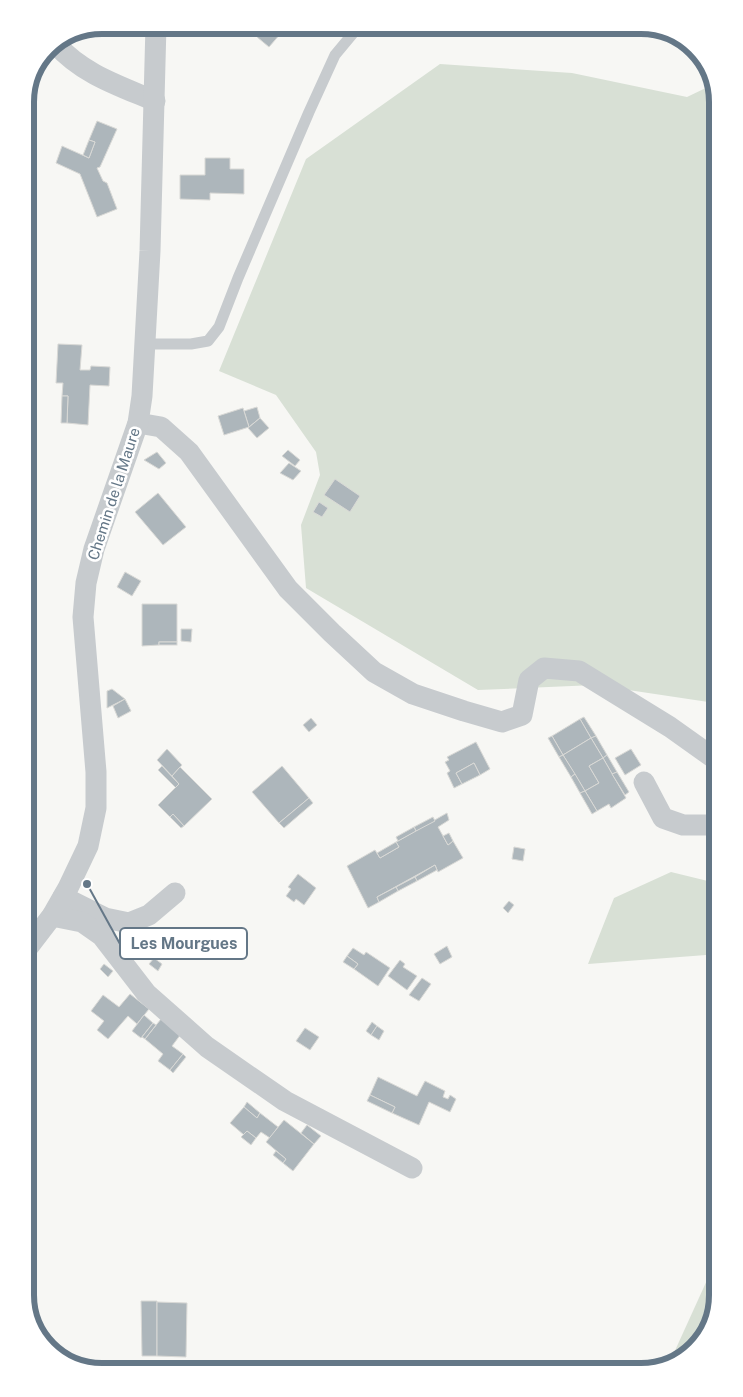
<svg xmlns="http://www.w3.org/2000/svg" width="743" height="1397" viewBox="0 0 743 1397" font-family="'Public Sans',sans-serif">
	<rect width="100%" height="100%" fill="#f7f7f4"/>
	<!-- green -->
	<g fill="#d8e0d5">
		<polygon points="440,64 572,73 687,97 712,85 715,703 595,685 478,690 306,588 301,525 320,475 316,452 276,395 219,371 306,159"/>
		<polygon points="671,872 716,883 716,969 706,955 588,964 614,898"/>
		<polygon points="718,1256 718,1296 705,1338 671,1366 668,1366"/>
	</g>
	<!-- building -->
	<g fill="#adb6bb" stroke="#d9d9d6">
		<polygon points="250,25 288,25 269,47 257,37 260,34"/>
		<polygon points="97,121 117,129 100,167 97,168 103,181 107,183 117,209 97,217 80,174 56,163 62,146 89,158 95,142 89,140"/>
		<polygon points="89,140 95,142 89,158 83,155"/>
		<polygon points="205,158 230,158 230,169 244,169 244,194 210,193 210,200 180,199 180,175 205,175"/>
		<polygon points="58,344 82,345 80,370 90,370 91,366 110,367 109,386 90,385 88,425 67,423 68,396 62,396 63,383 56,383"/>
		<polygon points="62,396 68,396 67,423 61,423"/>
		<polygon points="257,407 260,418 249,427 244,411"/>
		<polygon points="243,408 249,427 224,435 218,416"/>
		<polygon points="260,418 269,428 257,438 248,428"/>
		<polygon points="288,450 300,460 295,466 282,456"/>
		<polygon points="157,452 166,463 159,469 144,460"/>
		<polygon points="289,463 301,471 293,480 280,473"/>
		<polygon points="335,479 360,496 350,512 324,495"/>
		<polygon points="158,493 186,527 163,545 135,512"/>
		<polygon points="319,502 328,508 322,517 313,512"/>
		<polygon points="125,572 141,581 132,596 117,587"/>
		<polygon points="142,604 177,604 177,642 159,642 159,645 142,646"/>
		<polygon points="181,629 192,629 191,642 181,641"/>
		<rect x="159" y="642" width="18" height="3"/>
		<polygon points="112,689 125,699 107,708 107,691"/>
		<polygon points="125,699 131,711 118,718 113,706"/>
		<polygon points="584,717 596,736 591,738 580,719"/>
		<polygon points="311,718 317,725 309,732 303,725"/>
		<polygon points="580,719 591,738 563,755 552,736"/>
		<polygon points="552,736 563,755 559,757 548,738"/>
		<polygon points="596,736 607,755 603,758 591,738"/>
		<polygon points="591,738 603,758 589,766 599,783 585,791 563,755"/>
		<polygon points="476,742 490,769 480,775 474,763 456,773 462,784 454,788 447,773 450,771 445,762 449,760 447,757"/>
		<polygon points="167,749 182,765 172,776 157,760"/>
		<polygon points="631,749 641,765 625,775 615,758"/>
		<polygon points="563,755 575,774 571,777 559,757"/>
		<polygon points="607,755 617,772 612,774 603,758"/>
		<polygon points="603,758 626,798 611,808 609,804 597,811 585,791 599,783 589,766"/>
		<polygon points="474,763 480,775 462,784 456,773"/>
		<polygon points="162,766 179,784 176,788 158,770"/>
		<polygon points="282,766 309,798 279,823 252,792"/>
		<polygon points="180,767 212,799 184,826 173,814 170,817 158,805 179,784 172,776"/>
		<polygon points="617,772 629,792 625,795 612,774"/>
		<polygon points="575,774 585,791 580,793 571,777"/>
		<polygon points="585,791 597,811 592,814 580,793"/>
		<polygon points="309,798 313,803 284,828 279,823"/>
		<polygon points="447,813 449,820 438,827 448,845 453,841 463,858 438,872 435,865 377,897 379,902 368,908 347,866 375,850 380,858 399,847 396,842 398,841"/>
		<polygon points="173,814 184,826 181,828 170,817"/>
		<polygon points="433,817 435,821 416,831 414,827"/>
		<polygon points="414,827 416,831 398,841 396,837"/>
		<polygon points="449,833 453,841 448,845 443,836"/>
		<polygon points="396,842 399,847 380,858 377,853"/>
		<polygon points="514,847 525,849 523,861 512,859"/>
		<polygon points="435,865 437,870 417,881 415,877"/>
		<polygon points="298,874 316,888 304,905 296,899 294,902 286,896 291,889 288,887"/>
		<polygon points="415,877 417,881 398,891 396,887"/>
		<polygon points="396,887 398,891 379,902 377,897"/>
		<polygon points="509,901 514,905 508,913 503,908"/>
		<polygon points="447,946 452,957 440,964 434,954"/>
		<polygon points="353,948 364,955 366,952 390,968 378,986 354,969 358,964 347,956"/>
		<polygon points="347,956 358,964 354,969 343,962"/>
		<polygon points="154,958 162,964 158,971 149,964"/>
		<polygon points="400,960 405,964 403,967 417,976 407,990 388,976"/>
		<polygon points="104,964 113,971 108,977 100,969"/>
		<polygon points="422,978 431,984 419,1001 409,995"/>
		<polygon points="130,994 149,1009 137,1024 128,1016 108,1039 97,1030 104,1021 91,1011 103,995 119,1007"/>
		<polygon points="144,1015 153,1023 141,1038 132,1031"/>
		<polygon points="161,1019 181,1034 172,1046 183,1054 170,1070 158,1061 163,1054 145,1039"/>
		<polygon points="372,1022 377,1026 371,1035 366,1031"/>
		<polygon points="153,1023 156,1025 145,1039 142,1037"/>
		<polygon points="377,1026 384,1031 379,1040 371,1035"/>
		<polygon points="305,1028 319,1037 310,1050 296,1041"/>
		<polygon points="183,1054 186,1057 173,1073 170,1070"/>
		<polygon points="378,1077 417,1096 425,1081 445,1091 443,1097 448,1099 450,1095 456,1099 450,1112 429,1102 419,1125 392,1113 395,1107 370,1095"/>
		<polygon points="370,1095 395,1107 392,1113 367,1101"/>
		<polygon points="247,1102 260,1113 257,1118 244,1107"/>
		<polygon points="244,1107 257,1118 260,1113 278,1127 270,1138 261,1132 256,1138 247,1131 244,1135 230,1123"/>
		<polygon points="284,1120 314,1144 293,1171 283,1163 286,1159 266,1142"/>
		<polygon points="307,1125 321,1136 314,1144 301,1133"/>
		<polygon points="247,1131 256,1138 251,1145 241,1137"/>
		<polygon points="276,1151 286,1159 283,1163 273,1155"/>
		<polygon points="141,1301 157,1301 157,1356 142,1356"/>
		<polygon points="157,1302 187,1303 186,1357 157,1356"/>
	</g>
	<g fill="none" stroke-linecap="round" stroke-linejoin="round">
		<!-- lane -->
		<polyline stroke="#c7cbce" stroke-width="11" points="145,344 191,344 208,341 219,327 238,278 309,112 335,55 360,25"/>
		<!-- street -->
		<g stroke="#c7cbce" stroke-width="21">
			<path d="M56,44c26,30 64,42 99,57"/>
			<polyline points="138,423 161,427 189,452 288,589 332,633 374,672 413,694 464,711 502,722 522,715 529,680 544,668 579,671 670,727 715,759"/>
			<polyline points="644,782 663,818 683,825 709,825 716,823"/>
			<polyline points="63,897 105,918 129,923 149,915 175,893"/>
			<polyline points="52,916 82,922 102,936 146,993 207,1047 285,1101 412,1168"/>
			<polyline points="29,946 52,916 68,888 88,846 96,808 96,772 83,617 86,583 94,549 138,423 142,396 150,251 156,25"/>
		</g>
	</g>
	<g text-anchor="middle" stroke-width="5" stroke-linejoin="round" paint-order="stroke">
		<!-- street labels -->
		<g font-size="15" fill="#647787" stroke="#fff">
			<text transform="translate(114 494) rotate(-72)" y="5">Chemin de la Maure</text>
		</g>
	</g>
	<!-- crop -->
	<path d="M0 0H743V1397H0ZM102 34H641A68 68 0 0 1 709 102V1295A68 68 0 0 1 641 1363H102A68 68 0 0 1 34 1295V102A68 68 0 0 1 102 34Z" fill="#fff" fill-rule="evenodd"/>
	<path fill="none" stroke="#647787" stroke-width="6" d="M102 34H641A68 68 0 0 1 709 102V1295A68 68 0 0 1 641 1363H102A68 68 0 0 1 34 1295V102A68 68 0 0 1 102 34Z"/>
	<!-- callouts -->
	<path fill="none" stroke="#647787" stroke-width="2" d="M87 884L120 944"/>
	<circle fill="#647787" stroke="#fff" stroke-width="2" cx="87" cy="884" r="5"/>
	<rect fill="#fff" stroke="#647787" stroke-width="2" x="120" y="928" width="127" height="31" rx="5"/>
	<g font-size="16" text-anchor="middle" font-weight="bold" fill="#647787">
		<text x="184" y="949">Les Mourgues</text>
	</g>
</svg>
